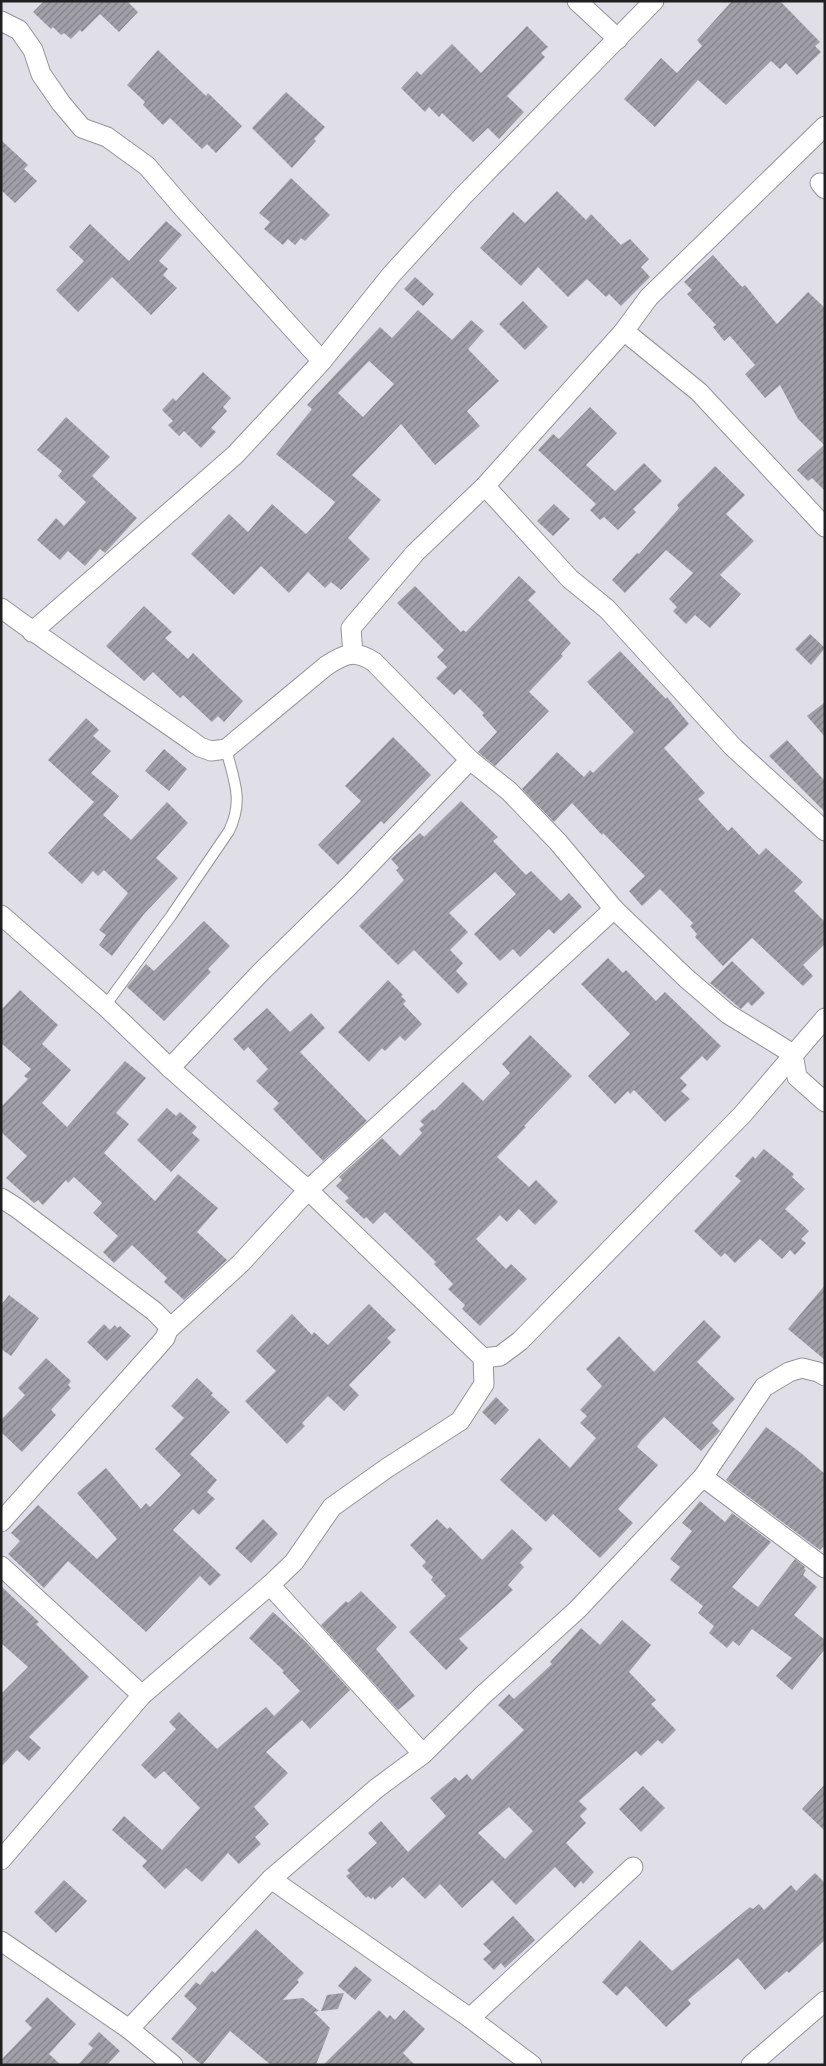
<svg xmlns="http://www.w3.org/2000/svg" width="826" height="2066" viewBox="0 0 826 2066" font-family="Mulish,sans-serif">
	<defs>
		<pattern id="building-hatch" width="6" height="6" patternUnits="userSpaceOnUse" patternTransform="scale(1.25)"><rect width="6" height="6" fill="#a19fa7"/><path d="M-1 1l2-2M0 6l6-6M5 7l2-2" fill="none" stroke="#838188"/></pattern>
	</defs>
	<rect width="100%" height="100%" fill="#e0dee7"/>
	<!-- building -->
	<g fill="url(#building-hatch)" fill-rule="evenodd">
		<polygon points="44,1 127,1 138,12 119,32 100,14 82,32 80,30 71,39 64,33 61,35 53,27 51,29 33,12"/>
		<polygon points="732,1 780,1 820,42 815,46 821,52 797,75 786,63 780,69 771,61 726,105 698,80 655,127 624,99 661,58 677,73 702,46 697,40"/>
		<polygon points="527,26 548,47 541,53 545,57 507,96 524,112 499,139 488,128 473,142 442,113 439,117 429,107 425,112 401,88 417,71 421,75 452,44 481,73"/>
		<polygon points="158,50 206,96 208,93 242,126 216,153 207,144 202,149 170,118 163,125 143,105 145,102 127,85"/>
		<polygon points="286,92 325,127 314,139 316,141 292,168 252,128"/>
		<polygon points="1,140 28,165 24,169 37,181 15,203 1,190"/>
		<polygon points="291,178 330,215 305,241 301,238 295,245 288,239 283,245 264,229 270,222 259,213"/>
		<polygon points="557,191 586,220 591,214 621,245 630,239 649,259 641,267 650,277 621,306 609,294 606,297 587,279 568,297 538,267 521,286 480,248 513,212 525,223"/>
		<polygon points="166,221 182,235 159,261 168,269 163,275 177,288 151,315 112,277 78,312 56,290 84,261 69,247 90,224 129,261"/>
		<polygon points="713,255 742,287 745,285 777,324 808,292 825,308 825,491 812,478 808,481 797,470 824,445 798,419 780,385 765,398 745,374 755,365 730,336 724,341 713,327 716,325 687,294 692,290 684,282"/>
		<polygon points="415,277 434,294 423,306 404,289"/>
		<polygon points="523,301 548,327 525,350 499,324"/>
		<path d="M418,310l34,30 19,-20 13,11 -16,18 31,32 -32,30 13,15 -45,39 -34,-41 -49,51 29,25 -33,38 22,21 -29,31 -10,-8 -6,6 -17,-16 -19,21 -28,-27 -27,29 -43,-41 38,-40 19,18 24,-28 34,30 22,-23 7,-9 -59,-48 36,-45 -5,-4 73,-78 12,11zM369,361l25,23 -31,33 -25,-24z"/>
		<polygon points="203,372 231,398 223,407 227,411 211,428 216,432 201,448 184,431 179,436 168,425 173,421 162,410 173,398 176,401"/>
		<polygon points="590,407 617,433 586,465 615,491 644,463 662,481 633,509 636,512 618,530 604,517 600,520 590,510 596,504 538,450 553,434 559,439"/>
		<polygon points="66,417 110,457 92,476 137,518 105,553 100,549 85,566 68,551 60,560 37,540 56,518 64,526 86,502 58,476 62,471 37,450"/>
		<polygon points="715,466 745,495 726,514 754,541 720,575 741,594 710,628 695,615 686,624 673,611 677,607 669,599 693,573 666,550 625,593 612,580 637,553 639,554 679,508 677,505"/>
		<polygon points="554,504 570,519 553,536 537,521"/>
		<polygon points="519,576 536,592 528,600 571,643 561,654 563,656 529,692 549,711 495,766 478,752 497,732 482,715 484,713 460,689 454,695 436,678 447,667 437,657 444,650 397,603 415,586 461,632 463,630 466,632"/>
		<polygon points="144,606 172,632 165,638 188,659 193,653 243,701 224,722 218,716 212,722 183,695 180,698 153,672 144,681 106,646"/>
		<polygon points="810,634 825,648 811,665 795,649"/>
		<polygon points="620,651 666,699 667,697 689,724 664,748 705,793 698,799 728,831 732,827 759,855 766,848 803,882 794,891 825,922 825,944 803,965 813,976 803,986 752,938 723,966 695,937 697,934 690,926 693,923 660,889 642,906 629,891 645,876 603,833 602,835 572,803 554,822 522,789 557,752 584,777 590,770 593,773 634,732 587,682"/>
		<polygon points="825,702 825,737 807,716"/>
		<polygon points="86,718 99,730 93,736 111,751 91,773 119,796 103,815 131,840 167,802 188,823 156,858 178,878 144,914 112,956 99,945 106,935 99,930 128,893 104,870 98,876 93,871 82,884 48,853 94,802 48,760"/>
		<polygon points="393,737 431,775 384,824 381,821 338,865 318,845 361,801 345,786"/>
		<polygon points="787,740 825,781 825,812 769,756"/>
		<polygon points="164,749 187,769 169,791 145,771"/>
		<polygon points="461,801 498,837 493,841 526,875 531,871 561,901 569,893 582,907 554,934 549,929 520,957 513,949 500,961 474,934 516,894 495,872 449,913 468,932 450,950 463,963 456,971 468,984 458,994 414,950 398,965 359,926 404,880 396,870 399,868 391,859 420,833 424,837"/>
		<polygon points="204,921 230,946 208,969 211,972 164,1021 127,987 146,964 154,971"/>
		<polygon points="608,958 623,973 626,970 656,1001 665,992 721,1046 707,1061 702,1056 680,1078 687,1085 681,1091 690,1099 665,1122 634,1090 630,1094 628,1091 615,1104 588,1076 630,1034 581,984"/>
		<polygon points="732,961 765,993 752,1006 748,1002 741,1009 710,983"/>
		<polygon points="388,980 403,995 401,996 406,1001 403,1004 422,1024 405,1041 400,1036 385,1051 382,1048 369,1062 338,1032"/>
		<polygon points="20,990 58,1025 42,1044 71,1070 42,1103 67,1127 125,1061 146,1078 116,1113 129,1124 104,1153 155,1201 178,1174 218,1208 197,1232 227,1260 184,1300 164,1282 167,1278 132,1245 114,1263 103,1252 118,1236 93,1213 102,1203 74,1177 68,1183 66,1180 43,1205 38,1200 34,1203 6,1178 27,1156 1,1132 1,1107 28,1079 24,1076 31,1069 1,1043 1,1010"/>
		<polygon points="267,1008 290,1032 311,1013 325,1028 300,1052 367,1121 323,1161 273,1109 279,1103 256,1081 268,1069 248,1047 244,1051 233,1039"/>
		<polygon points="530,1035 572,1076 524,1126 526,1127 497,1157 529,1187 536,1180 558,1202 535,1225 519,1209 507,1222 500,1215 476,1239 506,1269 511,1264 527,1279 480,1326 462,1309 465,1305 448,1289 453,1284 434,1264 436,1262 385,1212 373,1224 366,1217 364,1219 345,1201 349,1198 336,1186 342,1180 339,1177 382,1138 400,1156 422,1133 419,1129 424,1125 420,1121 433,1109 434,1111 463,1082 483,1101 510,1073 502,1064"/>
		<polygon points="167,1108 176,1116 180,1112 197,1127 192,1133 200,1140 171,1172 137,1140"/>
		<polygon points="764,1149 794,1174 792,1177 805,1189 785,1209 809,1231 801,1239 806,1243 795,1255 790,1250 782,1259 760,1239 735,1263 725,1253 721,1257 694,1231 741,1181 735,1176 753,1156 755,1159"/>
		<polygon points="825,1285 825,1360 788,1329"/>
		<polygon points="9,1295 39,1318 11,1356 1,1349 1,1305"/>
		<polygon points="369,1304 396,1330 387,1338 391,1342 349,1385 359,1395 344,1411 328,1396 302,1423 305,1426 287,1444 245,1401 276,1371 256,1351 292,1314 312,1335 314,1332 328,1345"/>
		<polygon points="704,1320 721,1337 697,1362 735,1399 712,1423 720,1431 701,1451 664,1417 641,1441 637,1447 658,1465 618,1509 633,1523 600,1558 553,1514 546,1522 500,1480 539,1438 570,1468 596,1438 580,1423 587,1416 580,1410 602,1386 586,1369 619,1336 654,1372"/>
		<polygon points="104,1324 110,1330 115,1325 117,1328 120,1326 131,1336 107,1361 87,1342"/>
		<polygon points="46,1358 71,1381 68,1385 71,1388 51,1410 56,1415 22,1452 1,1432 1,1420 25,1395 18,1388"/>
		<polygon points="197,1378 213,1393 211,1395 230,1412 190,1454 217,1480 207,1492 215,1499 199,1515 193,1509 173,1530 221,1575 210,1586 200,1576 146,1632 68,1561 44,1588 8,1554 20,1541 11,1533 38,1505 97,1559 117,1539 77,1493 106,1468 141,1509 146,1503 150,1507 181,1475 155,1449 184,1418 171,1406"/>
		<polygon points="496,1397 509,1410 495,1425 482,1412"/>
		<polygon points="766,1427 801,1453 825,1474 825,1545 820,1550 726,1480"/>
		<polygon points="700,1501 725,1522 732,1513 771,1542 732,1587 758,1607 795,1559 805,1567 804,1569 806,1570 803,1575 817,1587 794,1615 825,1640 825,1649 792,1690 776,1676 792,1658 752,1629 739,1646 733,1641 727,1648 709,1633 714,1626 698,1613 703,1606 670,1580 680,1567 670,1559 692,1531 682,1523"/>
		<polygon points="263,1519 278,1534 251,1563 235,1548"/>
		<polygon points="437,1519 447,1529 450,1527 482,1560 512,1529 533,1549 520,1563 524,1567 508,1585 513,1590 459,1639 468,1648 446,1670 409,1632 446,1596 431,1580 433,1577 422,1566 426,1562 410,1545"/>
		<polygon points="1,1586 39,1622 36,1624 89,1677 29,1737 41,1748 29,1761 17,1750 1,1767 1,1694 28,1667 1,1643"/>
		<polygon points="361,1591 397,1627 376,1649 415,1696 398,1710 321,1625 346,1601 348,1603"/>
		<polygon points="273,1612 305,1641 350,1690 310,1729 302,1720 266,1752 288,1773 254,1807 269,1824 255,1837 261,1844 239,1864 228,1853 202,1882 186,1868 165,1889 142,1866 147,1861 112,1830 124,1816 162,1850 200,1808 164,1771 155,1779 141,1765 176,1729 169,1722 179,1712 217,1749 266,1707 274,1716 300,1691 282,1672 284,1671 249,1638"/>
		<path d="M622,1620l29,25 -22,27 27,28 -5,4 25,26 -14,14 -4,-4 -17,16 -5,-5 -57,50 8,8 -7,7 6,7 -20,20 28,29 -11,12 -2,-3 -6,7 -20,-21 -39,38 -24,-25 -30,28 -22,-24 -15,15 -22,-22 -11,11 -2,-2 -15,14 -2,-3 -2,2 -3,-3 -2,2 -20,-22 4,-3 -3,-3 30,-27 -9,-10 13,-12 27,31 38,-36 -16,-18 25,-21 4,4 8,-7 5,6 52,-50 -26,-25 11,-11 5,5 38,-35 -2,-2 31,-34 19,17zM509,1807l24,24 -28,28 -27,-26z"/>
		<polygon points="825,1784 825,1831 802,1809"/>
		<polygon points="643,1786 665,1808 641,1832 619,1809"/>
		<polygon points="815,1873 825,1883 825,1940 789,1973 787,1971 765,1990 738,1958 688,2000 691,2004 666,2027 626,1986 617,1996 602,1982 640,1940 672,1971 750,1907 753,1909 759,1904 764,1910 791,1885 796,1891"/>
		<polygon points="64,1880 87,1901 56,1933 34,1912"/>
		<polygon points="513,1916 535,1940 505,1968 501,1963 494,1970 483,1959 491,1952 483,1944"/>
		<polygon points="256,1929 304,1973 297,1980 299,1982 283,2000 303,1998 319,2011 314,2012 330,2028 316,2065 271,2065 230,2031 202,2065 171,2039 197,2008 184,1996 196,1982 200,1985 212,1971 215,1973"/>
		<polygon points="355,1966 372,1980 355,2000 338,1986"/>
		<polygon points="344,1993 338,2009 321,2011 327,1995"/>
		<polygon points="47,1997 76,2024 49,2054 61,2065 1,2065 1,2060 32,2028 25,2021"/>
		<polygon points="379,2010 387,2018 390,2015 395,2020 404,2010 425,2029 403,2053 415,2065 323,2065"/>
		<polygon points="99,2032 120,2051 107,2065 78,2065 93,2048 88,2044"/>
	</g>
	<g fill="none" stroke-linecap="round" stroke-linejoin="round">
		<!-- lane casing -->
		<g stroke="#95939b" stroke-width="12">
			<path id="lane" d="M105,1006l66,-90 58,-85c15,-31 5,-50 -3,-82"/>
		</g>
		<!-- street casing -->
		<g stroke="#95939b" stroke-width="21">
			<g id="street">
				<polyline points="577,1 618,39"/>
				<polyline points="1,21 19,30 33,50 41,74 61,103 82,128 107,137 147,166 183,208 322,361"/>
				<polyline points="820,183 825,189"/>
				<polyline points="624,331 699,392 825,527"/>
				<polyline points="485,486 570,579 607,609 733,747 825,831"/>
				<path d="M1,608c65,48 133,92 199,139l11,4 15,-2 100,-83c18,-12 28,-17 48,-4l96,98 39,31 49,51 56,67 72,69 42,36 65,40 4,23 28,25"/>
				<polyline points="32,632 235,455 289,397 322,361 391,275 464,195 654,1"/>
				<polyline points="353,654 351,628 415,553 485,486 624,331 649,297 825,126"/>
				<polyline points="1,915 105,1006 170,1068 308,1190 483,1358 484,1384 460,1421 387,1468 332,1507 294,1562 270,1585 423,1754"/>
				<polyline points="170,1068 261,972 349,886 470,760"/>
				<polyline points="1,1198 17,1208 154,1311 166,1323 168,1330"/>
				<polyline points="483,1358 500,1356 520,1341 742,1115 825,1018"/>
				<polyline points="703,1477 825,1568"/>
				<polyline points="1,1522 159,1345 165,1338 168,1330 241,1263 308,1190 614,909"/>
				<polyline points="1,1566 142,1695 270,1585"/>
				<polyline points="1,1860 142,1695"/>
				<polyline points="271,1879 470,2018 532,2065"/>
				<polyline points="1,1941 129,2029 173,2065"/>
				<polyline points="470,2018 633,1867"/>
				<polyline points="129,2029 271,1879 377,1788 423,1754 483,1695 577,1610 703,1477 764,1387 789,1372 802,1368 818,1372 825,1376"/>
				<polyline points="751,2065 825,2001"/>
			</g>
		</g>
		<!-- lane -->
		<use href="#lane" stroke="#fff" stroke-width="10"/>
		<!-- street -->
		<use href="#street" stroke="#fff" stroke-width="19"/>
	</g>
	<!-- border -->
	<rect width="826" height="2066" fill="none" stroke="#1f1f22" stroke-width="5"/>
</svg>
